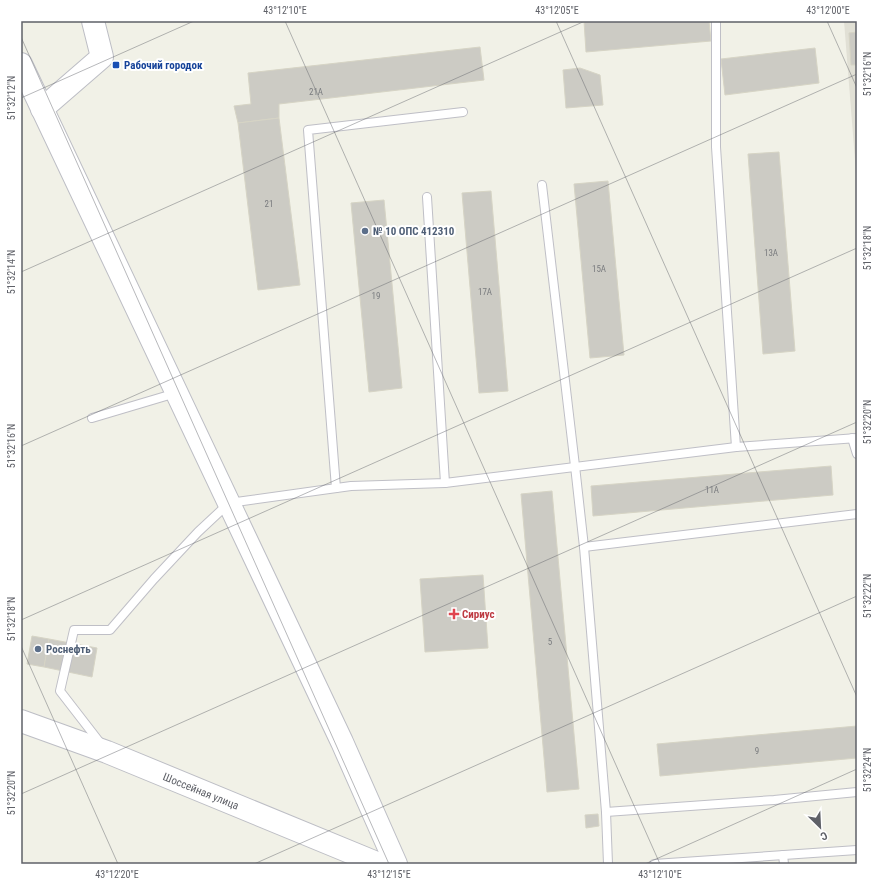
<svg xmlns="http://www.w3.org/2000/svg" width="878" height="885" viewBox="0 0 878 885" font-family="'Roboto Condensed',sans-serif">
	<rect width="100%" height="100%" fill="#f1f1e7"/>
	<!-- education -->
	<polygon fill="#e1e0d5" points="844,21 857,21 857,185"/>
	<!-- building -->
	<g fill="#cccbc4" stroke="#d6d4c5">
		<polygon points="584,21 709,21 711,41 586,52"/>
		<polygon points="857,32 857,65 851,65 849,33"/>
		<polygon points="480,47 484,80 279,104 279,118 238,123 234,106 251,104 248,73"/>
		<polygon points="815,48 819,83 725,95 721,59"/>
		<polygon points="580,68 600,75 603,105 566,108 563,70"/>
		<polygon points="279,118 300,285 258,290 238,123"/>
		<polygon points="779,152 795,351 763,354 748,154"/>
		<polygon points="608,181 624,355 590,358 574,184"/>
		<polygon points="491,191 508,391 479,393 462,193"/>
		<polygon points="384,200 402,388 369,392 351,203"/>
		<polygon points="831,466 833,495 593,516 591,486"/>
		<polygon points="552,491 579,789 547,792 521,494"/>
		<polygon points="483,575 488,648 425,652 420,579"/>
		<polygon points="32,636 49,639 44,667 27,664"/>
		<polygon points="49,639 97,648 92,677 44,667"/>
		<polygon points="857,726 857,758 660,776 657,744"/>
		<polygon points="598,814 599,826 586,828 585,815"/>
	</g>
	<g fill="none" stroke-linecap="round" stroke-linejoin="round">
		<!-- lane casing -->
		<g stroke="#bfbfc6" stroke-width="10">
			<g id="lane">
				<polyline points="716,21 716,147 736,447"/>
				<polyline points="542,185 575,466 584,547 606,812 608,864"/>
				<polyline points="427,197 445,483"/>
				<polyline points="92,418 176,393"/>
				<polyline points="852,438 857,454"/>
				<polyline points="336,488 308,130 463,112"/>
				<polyline points="584,547 857,514"/>
				<polyline points="101,744 60,691 74,630 110,630 154,579 198,532 229,503 351,486 445,483 736,447 857,438"/>
				<polyline points="606,812 774,800 857,792"/>
				<polyline points="783,855 784,864"/>
				<polyline points="654,864 857,850"/>
			</g>
		</g>
		<!-- secondary casing -->
		<g stroke="#bdbec5" stroke-width="24">
			<g id="secondary">
				<polyline points="21,64 342,742 396,864"/>
				<polyline points="42,109 102,57 93,21"/>
				<polyline points="21,721 107,752 379,864"/>
			</g>
		</g>
		<!-- lane -->
		<use href="#lane" stroke="#fff" stroke-width="8"/>
		<!-- secondary -->
		<use href="#secondary" stroke="#fff" stroke-width="22"/>
	</g>
	<!-- ticks -->
	<path fill="none" stroke="#5f6168" stroke-width="1" stroke-opacity="0.45" d="M285,21l375,843M556,21l301,676M827,21l30,67M21,37l368,827M21,98l173,-77M21,272l564,-251M21,446l836,-372M21,620l836,-372M21,646l97,218M21,794l836,-372M254,864l603,-268M645,864l212,-95"/>
	<!-- markers -->
	<rect fill="#1a4fb4" stroke="#fff" stroke-width="1.5" x="112" y="61" width="8" height="8" rx="2"/>
	<g fill="#5c6f8a" stroke="#fff" stroke-width="1.5">
		<circle cx="365" cy="231" r="4"/>
		<circle cx="38" cy="649" r="4"/>
	</g>
	<path fill="#e0444e" stroke="#fff" stroke-width="1.5" d="M452 608h4v4h4v4h-4v4h-4v-4h-4v-4h4z"/>
	<g text-anchor="middle" stroke-width="4" stroke-linejoin="round" paint-order="stroke">
		<!-- number labels -->
		<g font-size="9" fill="#7a7c7f">
			<text x="316" y="95">21А</text>
			<text x="269" y="207">21</text>
			<text x="771" y="256">13А</text>
			<text x="599" y="272">15А</text>
			<text x="485" y="295">17А</text>
			<text x="376" y="299">19</text>
			<text x="712" y="493">11А</text>
			<text x="550" y="645">5</text>
			<text x="757" y="754">9</text>
		</g>
		<!-- transit labels -->
		<g font-size="11" font-weight="bold" fill="#164399" stroke="#fff" text-anchor="start">
			<text x="124" y="69">Рабочий городок</text>
		</g>
		<!-- service labels -->
		<g font-size="11" font-weight="bold" fill="#4e5e75" stroke="#fff" text-anchor="start">
			<text x="373" y="235">№ 10 ОПС 412310</text>
			<text x="46" y="653">Роснефть</text>
		</g>
		<!-- health labels -->
		<g font-size="11" font-weight="bold" fill="#be3a42" stroke="#fff" text-anchor="start">
			<text x="462" y="618">Сириус</text>
		</g>
		<!-- street labels -->
		<g font-size="11" fill="#5f6168" stroke="#fff">
			<text transform="translate(201 791) rotate(22)" y="4">Шоссейная улица</text>
		</g>
	</g>
	<!-- border -->
	<rect width="878" height="885" fill="none" stroke="#ffffff" stroke-width="44"/>
	<!-- north arrow -->
	<g transform="translate(820 827) rotate(156)" stroke="#ffffff" stroke-width="3" paint-order="stroke">
	<path d="M0-3L7 15L0 10L-7 15Z" fill="#5f6168"/>
	<text y="-6" font-size="11" font-weight="bold" text-anchor="middle" fill="#5f6168">С</text>
	</g>
	<rect x="22" y="22" width="834" height="841" fill="none" stroke="#5f6168" stroke-width="1.5"/>
	<g font-size="10" text-anchor="middle" fill="#5f6168">
		<text x="285" y="14">43°12'10"E</text>
		<text x="557" y="14">43°12'05"E</text>
		<text x="828" y="14">43°12'00"E</text>
		<text transform="translate(867 74) rotate(-90)" y="4">51°32'16"N</text>
		<text transform="translate(11 98) rotate(-90)" y="4">51°32'12"N</text>
		<text transform="translate(867 248) rotate(-90)" y="4">51°32'18"N</text>
		<text transform="translate(11 272) rotate(-90)" y="4">51°32'14"N</text>
		<text transform="translate(867 422) rotate(-90)" y="4">51°32'20"N</text>
		<text transform="translate(11 446) rotate(-90)" y="4">51°32'16"N</text>
		<text transform="translate(867 596) rotate(-90)" y="4">51°32'22"N</text>
		<text transform="translate(11 619) rotate(-90)" y="4">51°32'18"N</text>
		<text transform="translate(867 770) rotate(-90)" y="4">51°32'24"N</text>
		<text transform="translate(11 793) rotate(-90)" y="4">51°32'20"N</text>
		<text x="117" y="878">43°12'20"E</text>
		<text x="389" y="878">43°12'15"E</text>
		<text x="660" y="878">43°12'10"E</text>
	</g>
</svg>
